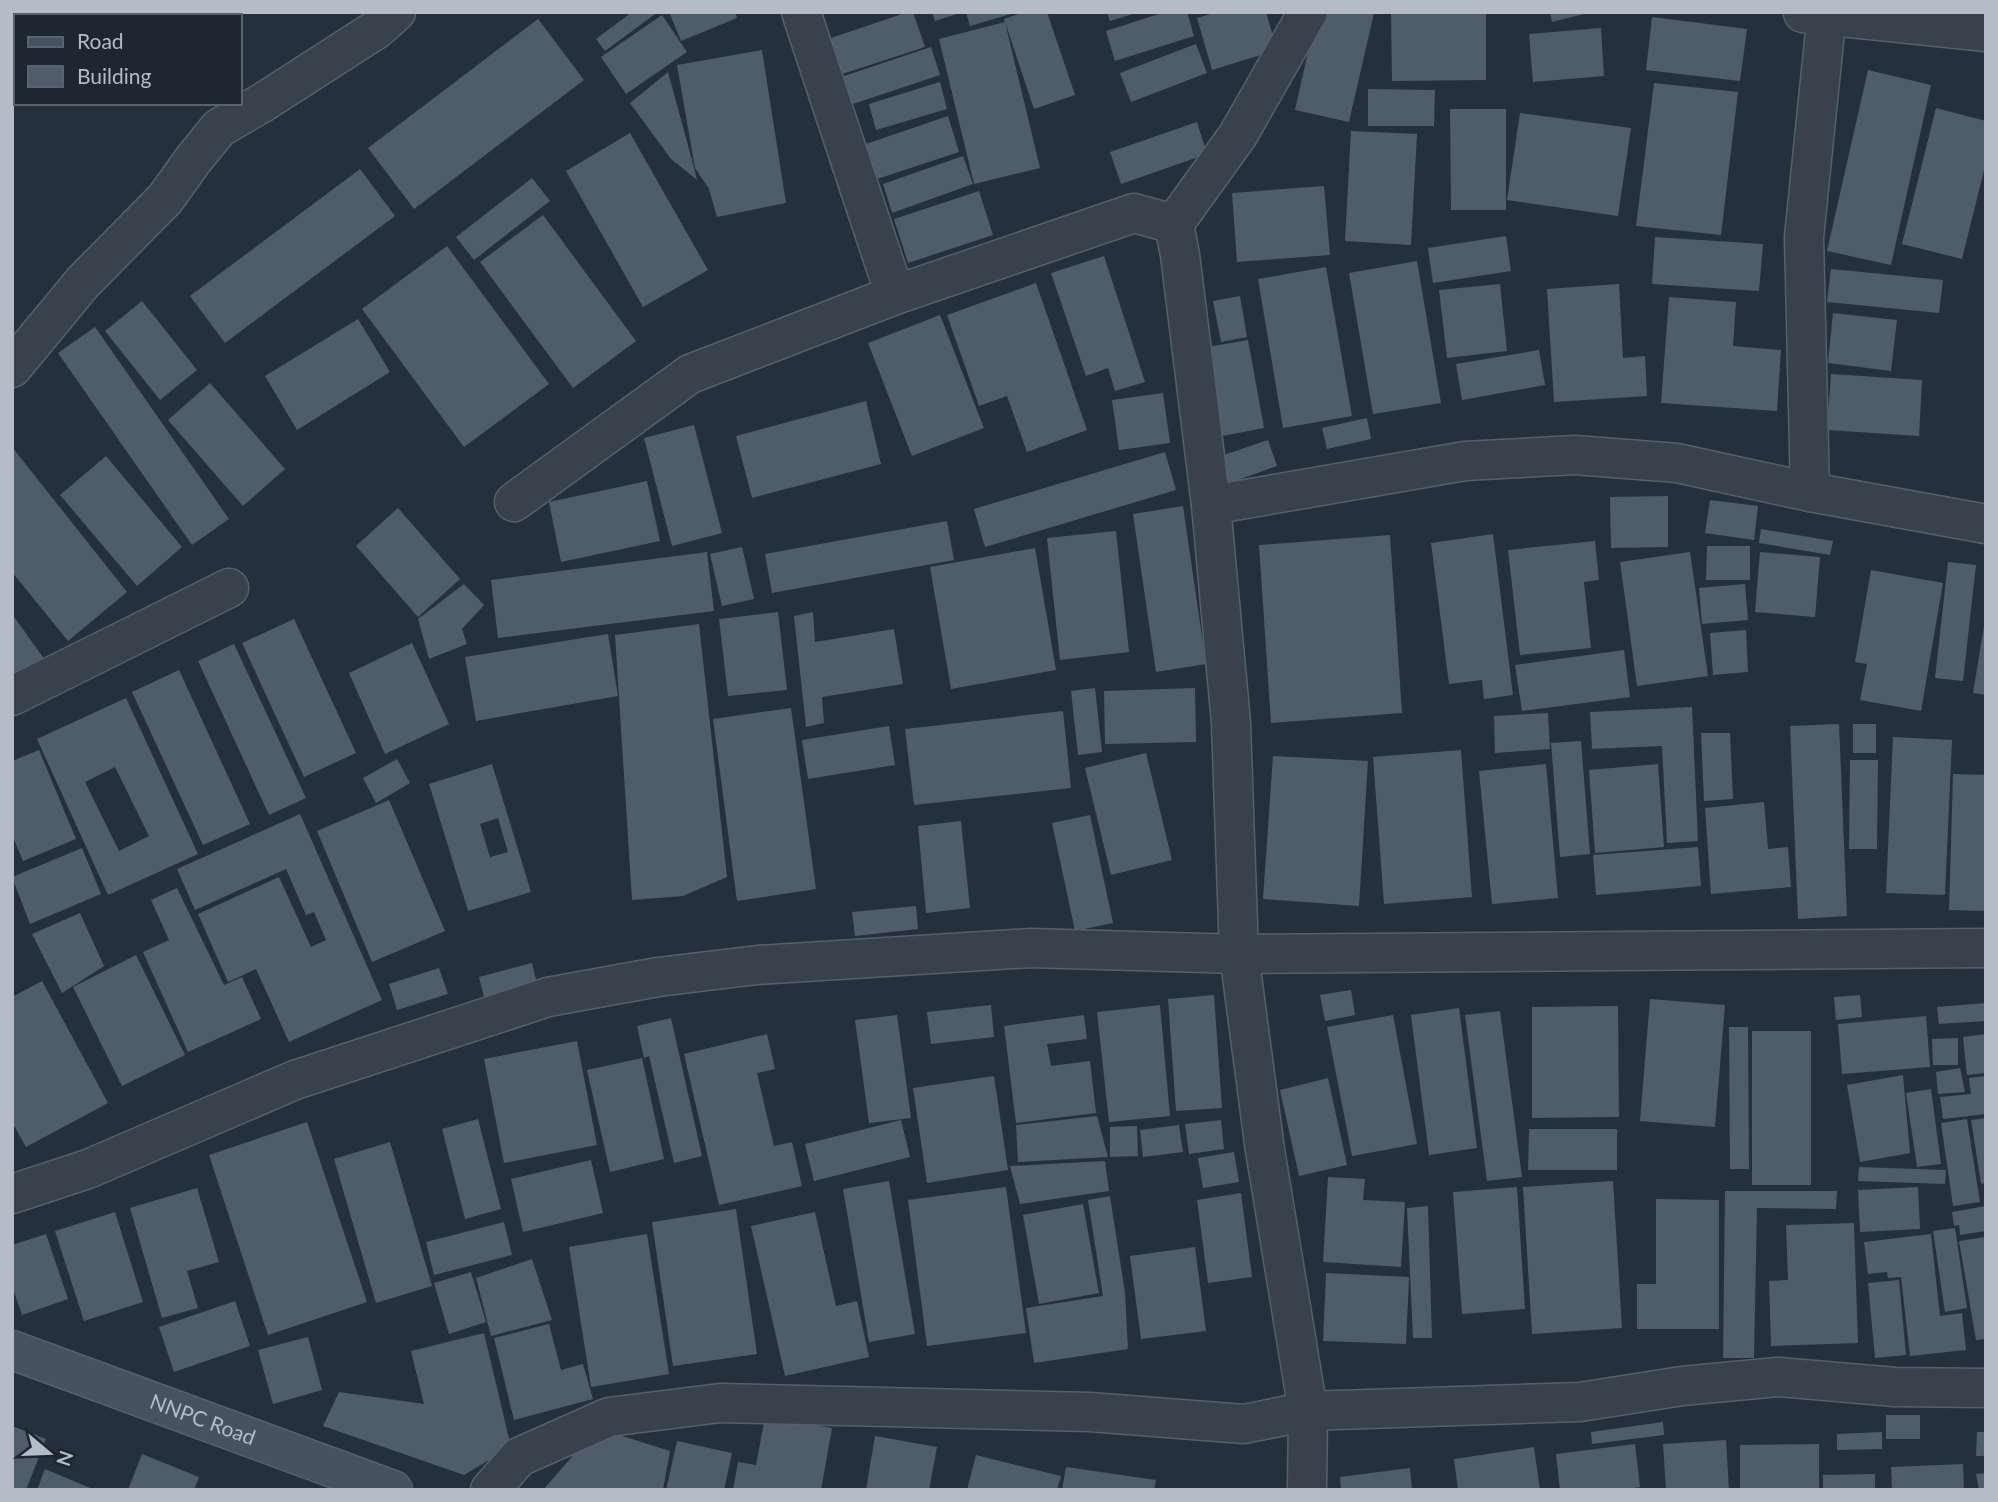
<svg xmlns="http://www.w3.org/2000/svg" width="1998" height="1502" viewBox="0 0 1998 1502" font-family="Lato,sans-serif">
	<rect width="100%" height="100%" fill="#24313c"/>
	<!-- building -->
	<g fill="#4f5c6a" fill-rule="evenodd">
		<polygon points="632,12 658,12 605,51 596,39"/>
		<polygon points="669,12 735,12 737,18 681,41"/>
		<polygon points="908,12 913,12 925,47 833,77 822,41"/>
		<polygon points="932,12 960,12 960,13 935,21"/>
		<polygon points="966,12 1013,12 1014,13 970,26"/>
		<polygon points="1025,12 1047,12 1075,95 1034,109 1004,19"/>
		<polygon points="1107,12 1136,12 1136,13 1110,21"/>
		<polygon points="1165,12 1187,12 1194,36 1115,61 1106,31"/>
		<polygon points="1217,12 1266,12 1277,50 1212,70 1197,18"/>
		<polygon points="1317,12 1374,13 1349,122 1295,110"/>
		<polygon points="1391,12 1486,12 1486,80 1392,81"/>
		<polygon points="1550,12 1588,12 1588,13 1552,22"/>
		<polygon points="662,15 687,52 626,94 601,57"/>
		<polygon points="1652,17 1747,29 1740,81 1646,70"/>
		<polygon points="538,19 584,80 414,209 368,148"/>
		<polygon points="1005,22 1040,168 974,184 939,39"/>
		<polygon points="1601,28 1604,76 1533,82 1529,34"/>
		<polygon points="1196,44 1207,73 1131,102 1120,73"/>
		<polygon points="931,47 940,75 844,107 835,79"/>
		<polygon points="762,50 786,203 717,217 709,189 695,168 677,65"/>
		<polygon points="1868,70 1931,85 1891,265 1827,251"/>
		<polygon points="668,72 692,160 697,180 671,159 630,103"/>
		<polygon points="940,82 947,109 876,130 869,104"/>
		<polygon points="1654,83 1738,92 1721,235 1636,226"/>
		<polygon points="1368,89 1435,90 1434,126 1368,126"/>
		<polygon points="1936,108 1986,121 1986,162 1962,259 1902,244"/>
		<polygon points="1450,109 1506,109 1506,210 1451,210"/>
		<polygon points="1520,113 1631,128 1618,216 1507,200"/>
		<polygon points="948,116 959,152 874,180 863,145"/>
		<polygon points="1197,122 1207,154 1121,184 1110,152"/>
		<polygon points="1351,131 1417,134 1411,245 1345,241"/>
		<polygon points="630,133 708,270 643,307 566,171"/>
		<polygon points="963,156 973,184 892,213 883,184"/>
		<polygon points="360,169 395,216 225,343 190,296"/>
		<polygon points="532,178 550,201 474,260 456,237"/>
		<polygon points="1324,186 1330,255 1237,262 1232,193"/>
		<polygon points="979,191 993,235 908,263 894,219"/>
		<polygon points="543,215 636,341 573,388 480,262"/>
		<polygon points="1506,236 1511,271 1433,283 1428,248"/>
		<polygon points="1655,237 1763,244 1759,291 1652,284"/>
		<polygon points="447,246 549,384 464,447 362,309"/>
		<polygon points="1104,256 1145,382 1115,391 1108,368 1086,376 1051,273"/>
		<polygon points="1417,261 1441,403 1373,414 1349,273"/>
		<polygon points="1326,267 1352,416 1283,428 1258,279"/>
		<polygon points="1831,269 1943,280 1939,313 1827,302"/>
		<polygon points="1036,283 1087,430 1027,452 1007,396 979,406 947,315"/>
		<polygon points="1500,284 1507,351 1447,358 1439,290"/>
		<polygon points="1619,284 1623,358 1645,356 1647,396 1554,402 1547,289"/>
		<polygon points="1240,296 1247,337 1221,342 1213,301"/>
		<polygon points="1669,297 1736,302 1733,346 1781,350 1777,411 1661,403"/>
		<polygon points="142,301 197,370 160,400 105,331"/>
		<polygon points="1833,313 1897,320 1891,371 1828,363"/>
		<polygon points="940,315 984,428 912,456 868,343"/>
		<polygon points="358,319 390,372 297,430 265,376"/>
		<polygon points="95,327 229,519 192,545 58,353"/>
		<polygon points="1248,340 1264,428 1217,437 1202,348"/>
		<polygon points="1539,350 1545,385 1462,400 1456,364"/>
		<polygon points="1831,374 1922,380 1919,436 1827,430"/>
		<polygon points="210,383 285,469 243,506 168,420"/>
		<polygon points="1163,393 1170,443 1119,450 1112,400"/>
		<polygon points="866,401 881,464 752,498 736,436"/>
		<polygon points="1367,418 1371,439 1327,449 1322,428"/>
		<polygon points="694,425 722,533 672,546 644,438"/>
		<polygon points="1268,440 1277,466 1224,485 1215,458"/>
		<polygon points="12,447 127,592 68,641 12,572"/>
		<polygon points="1165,452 1176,490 985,547 974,509"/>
		<polygon points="106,456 182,547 137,586 60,495"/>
		<polygon points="647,481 660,541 561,562 549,502"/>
		<polygon points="1668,496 1668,547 1611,548 1610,497"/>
		<polygon points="1710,500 1758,506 1754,540 1705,533"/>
		<polygon points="1183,506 1206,664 1156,672 1133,514"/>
		<polygon points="398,508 460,579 418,617 356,546"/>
		<polygon points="947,521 954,560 772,593 765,554"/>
		<polygon points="1761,529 1833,541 1830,555 1759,543"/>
		<polygon points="1116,531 1129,652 1060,660 1047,538"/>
		<polygon points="1493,534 1513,695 1484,699 1482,680 1449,684 1431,543"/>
		<polygon points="1390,535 1402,713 1271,723 1259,545"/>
		<polygon points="1595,541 1599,580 1584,582 1591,648 1520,655 1508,550"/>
		<polygon points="1707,546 1750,546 1750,580 1706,580"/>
		<polygon points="742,547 754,599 722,606 710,554"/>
		<polygon points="1035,548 1056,670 951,689 930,567"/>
		<polygon points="707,552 714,611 498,638 491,580"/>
		<polygon points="1690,552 1708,676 1637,686 1620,562"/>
		<polygon points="1760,552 1820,557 1815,617 1755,612"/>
		<polygon points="1948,562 1976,565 1963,681 1935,678"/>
		<polygon points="1871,570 1943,583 1921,711 1860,700 1867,664 1855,662"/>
		<polygon points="464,584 484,605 462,629 467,644 429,659 418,619"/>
		<polygon points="1745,584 1748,620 1702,624 1699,588"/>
		<polygon points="778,612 787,690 728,696 719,619"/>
		<polygon points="813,612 815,642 894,629 903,684 822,697 824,723 806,727 794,616"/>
		<polygon points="12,614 45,660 12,685"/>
		<polygon points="294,619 356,753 304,777 242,643"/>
		<polygon points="699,624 727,877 683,896 632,900 615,635"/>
		<polygon points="1984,626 1986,626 1986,695 1973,693"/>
		<polygon points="1746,630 1748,672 1713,675 1710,633"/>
		<polygon points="608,634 618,696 476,721 465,657"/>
		<polygon points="412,643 449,724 385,754 349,673"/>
		<polygon points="234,644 306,798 269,815 198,661"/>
		<polygon points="1624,650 1630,697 1522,711 1515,665"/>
		<polygon points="179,670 250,824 203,845 132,692"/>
		<polygon points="1095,688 1102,752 1078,755 1071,691"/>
		<polygon points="1195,688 1196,742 1105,744 1104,691"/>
		<path d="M126,698l72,156 -90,41 -71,-156zM115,767l34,69 -30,15 -34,-69z"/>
		<polygon points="1692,707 1698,841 1667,843 1662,746 1592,749 1590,712"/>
		<polygon points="791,708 816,889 737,901 713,719"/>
		<polygon points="1063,711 1071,788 914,805 905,729"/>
		<polygon points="1548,713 1550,749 1495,753 1494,716"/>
		<polygon points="1839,724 1847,916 1798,919 1790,726"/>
		<rect x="1853" y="724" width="23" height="29"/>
		<polygon points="889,726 895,765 808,779 802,740"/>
		<polygon points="1701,733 1730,733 1733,799 1704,801"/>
		<polygon points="1893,737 1952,740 1945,895 1886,893"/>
		<polygon points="1581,741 1590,854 1560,857 1551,743"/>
		<polygon points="39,750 76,839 23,861 12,835 12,761"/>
		<polygon points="1461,750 1472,897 1384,904 1373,757"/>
		<polygon points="1146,753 1172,860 1111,875 1085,768"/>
		<polygon points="1273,756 1368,761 1359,906 1263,899"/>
		<polygon points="397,759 410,783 376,803 363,778"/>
		<polygon points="1850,760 1878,760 1877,849 1849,849"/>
		<path d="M492,764l39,128 -63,19 -39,-127zM498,818l10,34 -18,5 -10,-33z"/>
		<polygon points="1546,764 1558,898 1492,904 1479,771"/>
		<polygon points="1658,764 1664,847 1595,853 1589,770"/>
		<polygon points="1953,774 1986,775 1986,911 1949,910"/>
		<polygon points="389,800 445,931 372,962 317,831"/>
		<polygon points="1764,802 1768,849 1788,847 1791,887 1711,894 1705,808"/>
		<polygon points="300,814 382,1000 289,1042 256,969 228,982 198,914 279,877 311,947 326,940 314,912 306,915 286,869 195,910 177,869"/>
		<polygon points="1090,815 1113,923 1075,931 1052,823"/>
		<polygon points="961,821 970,908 926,913 918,826"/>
		<polygon points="1698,847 1701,886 1596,895 1593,855"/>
		<polygon points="82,848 101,894 30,924 12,877"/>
		<polygon points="177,888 224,985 242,977 261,1019 188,1052 143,952 169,940 151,900"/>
		<polygon points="916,906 918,929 855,936 852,912"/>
		<polygon points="80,913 104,966 62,993 32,934"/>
		<polygon points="136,955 185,1055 122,1086 73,987"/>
		<polygon points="532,963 539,992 486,1005 479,977"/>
		<polygon points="439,968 448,994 397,1010 389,984"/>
		<polygon points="42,981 108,1103 26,1147 12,1122 12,997"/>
		<polygon points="1351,990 1355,1015 1325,1021 1320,995"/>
		<polygon points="1214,995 1222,1108 1176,1111 1168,999"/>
		<polygon points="1860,995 1862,1017 1836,1020 1834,997"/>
		<polygon points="1650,999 1725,1005 1715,1127 1640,1121"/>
		<polygon points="1986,1003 1986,1021 1939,1024 1937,1007"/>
		<polygon points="991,1005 994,1037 931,1044 927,1012"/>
		<polygon points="1160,1005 1170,1116 1109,1122 1097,1012"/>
		<polygon points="1618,1006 1619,1117 1532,1118 1532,1007"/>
		<polygon points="1459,1008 1477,1148 1429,1155 1411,1015"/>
		<polygon points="1500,1011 1522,1177 1487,1181 1465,1015"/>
		<polygon points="897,1015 911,1118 869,1123 855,1020"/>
		<polygon points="1084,1015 1087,1039 1047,1044 1051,1066 1090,1061 1096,1113 1016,1123 1004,1026"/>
		<polygon points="1393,1015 1417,1144 1352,1156 1327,1027"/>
		<polygon points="1926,1016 1930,1067 1842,1074 1838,1024"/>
		<polygon points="671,1018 702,1156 674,1163 649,1056 644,1058 637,1026"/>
		<polygon points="1729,1027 1748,1027 1749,1169 1730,1169"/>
		<rect x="1752" y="1031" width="59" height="154"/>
		<polygon points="767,1034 775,1069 757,1073 774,1146 792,1142 802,1186 719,1205 684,1054"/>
		<polygon points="1986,1034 1986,1073 1967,1075 1963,1037"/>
		<polygon points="1958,1038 1958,1065 1933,1065 1932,1039"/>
		<polygon points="577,1041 597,1145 504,1163 484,1059"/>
		<polygon points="642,1058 664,1159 610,1172 587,1070"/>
		<polygon points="1960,1068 1965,1092 1938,1094 1936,1072"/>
		<polygon points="1903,1075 1910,1153 1860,1162 1847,1085"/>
		<polygon points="994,1076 1008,1170 927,1183 913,1088"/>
		<polygon points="1986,1076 1986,1114 1943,1119 1940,1097 1971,1094 1969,1078"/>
		<polygon points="1328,1078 1347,1165 1299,1176 1280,1090"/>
		<polygon points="1931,1089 1941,1164 1917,1167 1906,1093"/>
		<polygon points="1097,1116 1108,1157 1018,1162 1016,1125"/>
		<polygon points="1986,1118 1986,1183 1981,1184 1971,1120"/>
		<polygon points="478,1119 501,1209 465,1219 442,1129"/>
		<polygon points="1967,1119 1980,1202 1953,1206 1941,1123"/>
		<polygon points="901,1120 910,1157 814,1181 805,1144"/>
		<polygon points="1221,1120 1224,1149 1189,1154 1185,1124"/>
		<polygon points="307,1122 367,1302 268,1335 209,1155"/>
		<polygon points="1179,1125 1183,1152 1143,1157 1140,1130"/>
		<polygon points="1137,1126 1138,1156 1110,1157 1110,1127"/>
		<polygon points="1529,1129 1617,1129 1617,1170 1528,1170"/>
		<polygon points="390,1142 432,1286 376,1303 334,1159"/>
		<polygon points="1234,1152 1239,1182 1203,1188 1198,1158"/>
		<polygon points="591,1160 603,1213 523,1232 511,1179"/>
		<polygon points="1105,1161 1109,1191 1020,1204 1010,1166"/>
		<polygon points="1859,1167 1946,1170 1945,1184 1858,1181"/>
		<polygon points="1328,1177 1365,1179 1363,1200 1405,1202 1401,1267 1323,1262"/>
		<polygon points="889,1181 915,1334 869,1342 843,1189"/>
		<polygon points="1613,1181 1622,1328 1532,1334 1523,1187"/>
		<polygon points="1006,1187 1026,1333 927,1346 908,1200"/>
		<polygon points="1517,1187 1525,1309 1462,1314 1453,1192"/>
		<polygon points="1918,1187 1920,1229 1860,1232 1858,1190"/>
		<polygon points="197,1188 219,1262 187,1271 198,1308 162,1318 130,1208"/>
		<polygon points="1725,1191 1837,1191 1836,1209 1757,1208 1754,1358 1723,1358"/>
		<polygon points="1241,1193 1252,1277 1208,1283 1197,1200"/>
		<polygon points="1110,1196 1125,1293 1128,1349 1034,1363 1026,1308 1103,1296 1088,1200"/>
		<polygon points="1656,1199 1719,1200 1719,1329 1637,1329 1637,1284 1656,1284"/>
		<polygon points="1083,1204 1099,1293 1039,1304 1023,1215"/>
		<polygon points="1428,1206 1432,1338 1413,1338 1407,1208"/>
		<polygon points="1986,1206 1986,1231 1960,1235 1959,1225 1954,1226 1952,1212"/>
		<polygon points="736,1209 757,1354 673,1366 652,1222"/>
		<polygon points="115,1212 143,1302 84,1321 55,1231"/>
		<polygon points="815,1212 836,1306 857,1301 869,1357 785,1376 751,1226"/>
		<polygon points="504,1222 512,1255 434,1275 426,1242"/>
		<polygon points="1854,1223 1858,1343 1771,1346 1769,1281 1788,1280 1786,1225"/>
		<polygon points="1955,1228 1967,1308 1945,1312 1933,1231"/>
		<polygon points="46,1234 68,1299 22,1315 12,1286 12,1245"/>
		<polygon points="647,1234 669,1374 591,1387 569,1247"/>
		<polygon points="1931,1234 1940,1316 1962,1313 1966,1350 1910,1356 1901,1277 1888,1278 1887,1272 1868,1274 1864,1242"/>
		<polygon points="1986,1237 1986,1339 1976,1340 1959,1241"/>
		<polygon points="1195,1247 1206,1331 1141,1339 1130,1256"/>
		<polygon points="532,1259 552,1320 491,1336 476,1278"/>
		<polygon points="471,1272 486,1322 449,1334 434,1283"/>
		<polygon points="1326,1273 1409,1277 1406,1344 1323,1341"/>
		<polygon points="1899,1280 1906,1355 1875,1358 1868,1283"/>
		<polygon points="235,1301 250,1346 174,1372 159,1327"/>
		<polygon points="549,1324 561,1370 583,1364 593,1399 514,1420 494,1338"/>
		<polygon points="484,1333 511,1447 464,1475 323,1426 339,1392 424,1404 411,1351"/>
		<polygon points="308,1337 322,1390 273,1404 258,1350"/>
		<rect x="1886" y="1415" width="34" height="24"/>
		<polygon points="765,1417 832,1428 821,1490 733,1490 738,1462 756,1465"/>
		<polygon points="1663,1422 1664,1435 1592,1444 1591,1432"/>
		<polygon points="12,1426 46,1439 26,1490 12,1490"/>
		<polygon points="597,1428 670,1451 663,1490 543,1490"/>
		<polygon points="1882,1432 1882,1449 1837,1450 1837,1434"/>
		<polygon points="1977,1432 1986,1432 1986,1456 1976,1456"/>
		<polygon points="875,1436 937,1447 929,1490 866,1490"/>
		<polygon points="1726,1440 1729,1490 1666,1490 1663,1444"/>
		<polygon points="677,1441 732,1453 724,1490 666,1490"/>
		<polygon points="1635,1444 1640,1487 1625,1490 1560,1490 1556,1454"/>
		<polygon points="1819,1444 1819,1490 1740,1490 1740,1445"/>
		<polygon points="1534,1447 1540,1490 1458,1490 1454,1459"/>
		<polygon points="142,1454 199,1477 194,1490 128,1490"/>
		<polygon points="976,1455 1061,1476 1057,1490 967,1490"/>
		<polygon points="1963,1464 1964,1490 1892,1490 1891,1467"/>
		<polygon points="1066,1467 1156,1480 1154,1490 1062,1490"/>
		<polygon points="1410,1468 1412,1490 1341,1490 1340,1477"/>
		<polygon points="45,1469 95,1490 37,1490"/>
		<polygon points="1986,1473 1986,1490 1979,1490 1976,1474"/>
		<polygon points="1875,1474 1875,1490 1823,1490 1823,1475"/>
	</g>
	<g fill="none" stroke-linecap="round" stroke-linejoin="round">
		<!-- street casing -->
		<g stroke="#56606a" stroke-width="41">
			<g id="street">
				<polyline points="801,12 895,295"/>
				<polyline points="1803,13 1986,32"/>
				<polyline points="1174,224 1238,135 1308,12"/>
				<polyline points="12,368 83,282 165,199 193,160 219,128 262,103 377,29 396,12"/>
				<polyline points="1810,492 1804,237 1827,12"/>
				<polyline points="514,502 690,374 895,295 1134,213 1174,224 1180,255 1211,505"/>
				<polyline points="12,696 229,588"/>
				<polyline points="12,1194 88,1169 295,1080 548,997 658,977 757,965 1031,948 1239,954 1986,948"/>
				<polyline points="490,1490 519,1457 609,1417 720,1403 1090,1412 1244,1424 1308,1411 1580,1402 1682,1386 1778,1377 1895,1387 1986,1388"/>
				<polyline points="1307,1490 1308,1411 1265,1150 1239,954 1231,723 1211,505 1465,461 1575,455 1677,463 1810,492 1986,524"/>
			</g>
		</g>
		<!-- secondary casing -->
		<g stroke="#56606a" stroke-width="41">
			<g id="secondary">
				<path id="s1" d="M12,1350l381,140"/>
			</g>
		</g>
		<!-- street -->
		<use href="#street" stroke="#38424c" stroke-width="38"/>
		<!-- secondary -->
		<use href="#secondary" stroke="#46525f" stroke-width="38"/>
	</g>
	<g text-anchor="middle" stroke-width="6" stroke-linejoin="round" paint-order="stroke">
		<!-- street labels -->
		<g font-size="21" fill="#b4bdc7" stroke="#1d2731">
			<text dy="7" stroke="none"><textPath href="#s1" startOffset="203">NNPC Road</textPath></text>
		</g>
	</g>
	<!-- border -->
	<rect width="1998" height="1502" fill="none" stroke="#b4bdc7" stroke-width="28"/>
	<!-- legend -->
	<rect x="14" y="14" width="228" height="91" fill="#1d2731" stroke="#59636d" stroke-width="2"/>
	<rect x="28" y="37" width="35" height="10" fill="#46525f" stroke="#59636d" stroke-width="2"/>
	<text x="77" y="49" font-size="21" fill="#b4bdc7">Road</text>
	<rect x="28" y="66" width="35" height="21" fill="#4f5c6a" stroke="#59636d" stroke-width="2"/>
	<text x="77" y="84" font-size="21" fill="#b4bdc7">Building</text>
	<!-- north arrow -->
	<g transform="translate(49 1453) rotate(109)" stroke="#1d2731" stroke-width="5" paint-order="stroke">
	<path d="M0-5L12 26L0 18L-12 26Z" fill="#b4bdc7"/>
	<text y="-10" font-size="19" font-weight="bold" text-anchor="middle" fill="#b4bdc7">N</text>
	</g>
</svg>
